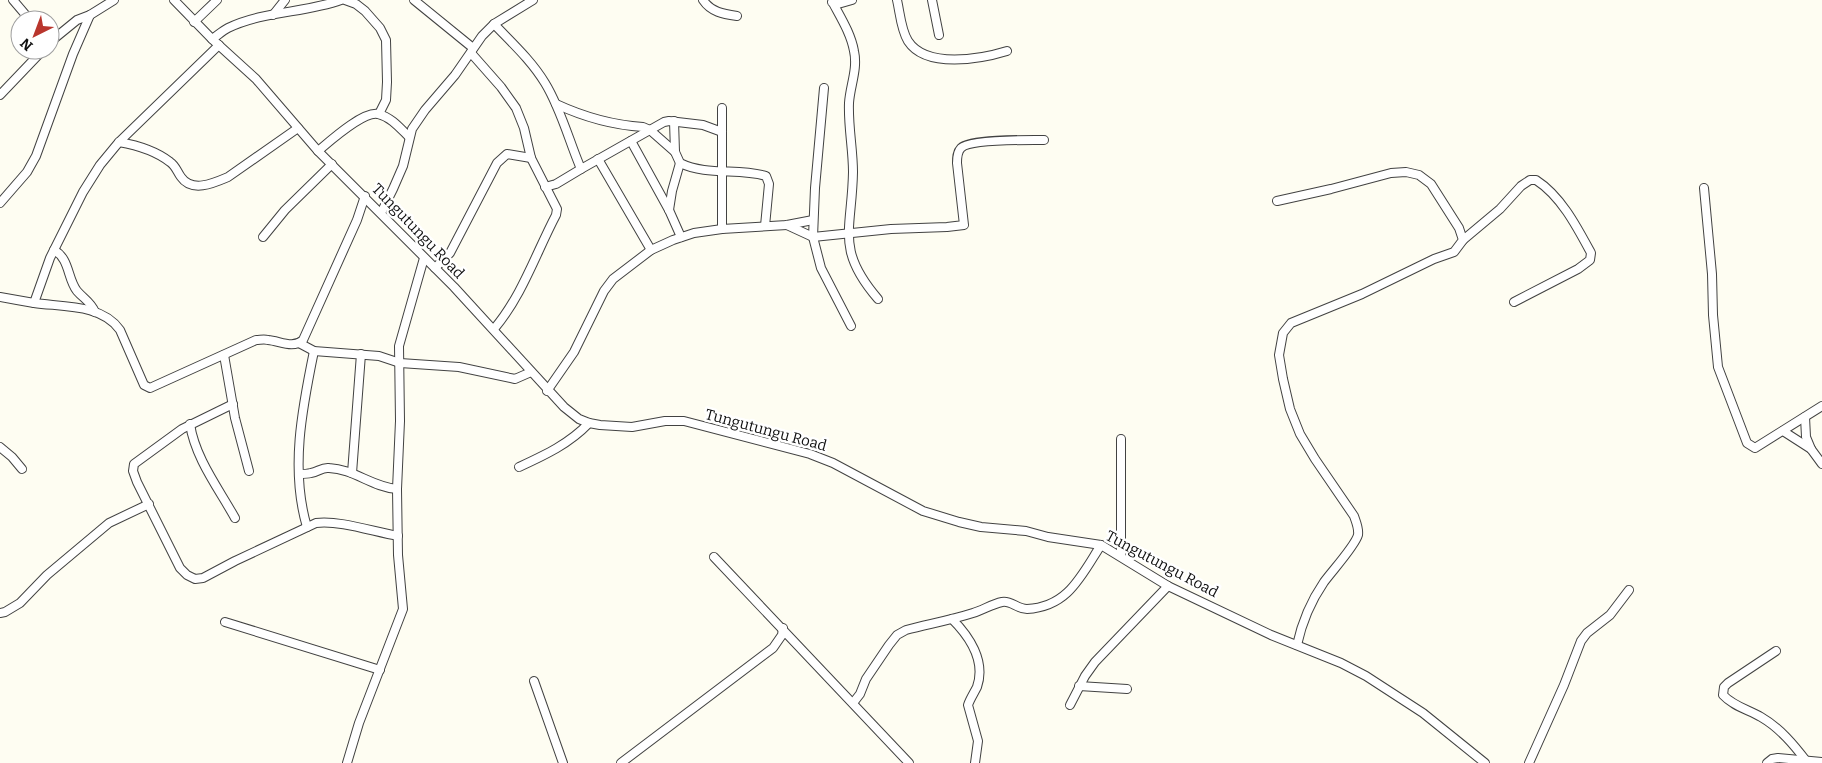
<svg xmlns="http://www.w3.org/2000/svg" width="1822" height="763" viewBox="0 0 1822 763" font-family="Bitter,serif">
	<rect width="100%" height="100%" fill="#fefdf2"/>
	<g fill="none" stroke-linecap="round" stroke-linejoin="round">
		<!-- minor casing -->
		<g stroke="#424242" stroke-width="10">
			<g id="minor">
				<polyline points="13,0 30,20"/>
				<polyline points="174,0 212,39 256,79 318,151 454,287 564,407 579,419 589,423 600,425 632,427 665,421 684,421 810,454 833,463 923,511 959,522 981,527 1026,531 1048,537 1101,545 1168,586 1271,635 1341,663 1366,676 1423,713 1485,763"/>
				<polyline points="345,0 356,4 365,11 380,28 386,40 387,82 386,100 379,114"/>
				<polyline points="414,0 473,48"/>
				<path d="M703,0c8,12 20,14 34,16"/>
				<path d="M897,0c3,13 4,30 11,41 18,28 73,18 99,10"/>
				<polyline points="932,0 939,35"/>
				<polyline points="832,2 838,4 852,0"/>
				<path d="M833,3c8,15 18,31 21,48 4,18 -4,35 -5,52 -1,23 4,46 4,69 -1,58 -18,77 25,127"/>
				<polyline points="273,15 285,0"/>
				<polyline points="194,22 217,0"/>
				<path d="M494,24c18,19 37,36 51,59 16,26 24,58 36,86l83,-47 5,-1 34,4 19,7"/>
				<path d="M212,39c5,-3 10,-8 16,-11 35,-17 77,-15 113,-28"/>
				<polyline points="50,42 77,20 90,15 114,0"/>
				<path d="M471,53l30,34 15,21 8,20 7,30 26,51 -1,6c-20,38 -34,81 -62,114"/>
				<polyline points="824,88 815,188 813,237 821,268 851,326"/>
				<polyline points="0,95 43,50"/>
				<path d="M556,104c28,13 56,21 87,23l7,3 25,22"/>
				<polyline points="722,108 722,229"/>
				<path d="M674,121l1,31 5,11c27,13 58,5 86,13l3,8 -4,42"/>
				<polyline points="631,141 669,210 681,237"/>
				<path d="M119,142c17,3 37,9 51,20 6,4 7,10 11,15 11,16 33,6 47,0l70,-49"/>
				<path d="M318,151c12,-10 45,-40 60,-37 13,3 22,14 31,23"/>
				<polyline points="598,159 651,250"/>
				<polyline points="545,187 556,184 581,169"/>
				<polyline points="1704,188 1712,274 1713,315 1718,367 1747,443 1755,448 1822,406"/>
				<path d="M1277,201l54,-12 60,-16 15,-1 13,3 12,9 28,44 4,12 -9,12 -20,7 -72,35 -71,29 -8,10 -4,22 4,24 7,30 10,25 15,25 39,57c2,6 5,12 4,19 -3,11 -26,36 -34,47 -13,19 -22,40 -27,63"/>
				<polyline points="0,203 27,172 36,156 73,54 90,15"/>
				<polyline points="669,210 672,191 680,163"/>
				<polyline points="381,213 393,189 403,166 412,129 425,110 455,75 482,36 494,24 533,0"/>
				<path d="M787,225l26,12 78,-8 56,-2 17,-2 -7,-62c0,-5 0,-11 4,-15 9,-9 69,-8 83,-8"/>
				<polyline points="263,237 285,210 332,164"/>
				<path d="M1463,240l37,-31 21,-23 9,-6h6c25,16 41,47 55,73l-1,7 -12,9 -64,33"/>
				<path d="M54,250c16,9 13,28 23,41 7,8 14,11 18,21"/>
				<polyline points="435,268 450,253 497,163 507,154 531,158"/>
				<path d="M0,297c11,2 23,4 34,6 29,4 68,1 86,27l24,55 6,3 106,-48c4,0 8,-1 12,0 12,1 25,9 35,0l54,-120 8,-24"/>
				<polyline points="34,303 50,258 83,192 100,165 119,142 219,45"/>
				<polyline points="299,343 314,351 379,356 400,363 459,367 515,379 531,372"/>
				<polyline points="224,355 235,418 249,471"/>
				<polyline points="547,391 574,352 604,291 613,279 651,250 673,240 694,233 722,229 787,225 813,220"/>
				<path d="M233,404l-51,25 -48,35 -1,7 4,11 43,86 7,7 8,4 8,-1 32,-17 81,-38c24,-3 58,9 82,13"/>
				<polyline points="1805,417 1806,437 1811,449"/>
				<path d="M190,424c5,34 29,65 45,94"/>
				<polyline points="1783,431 1811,449 1822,464"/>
				<polyline points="1121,439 1121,556"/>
				<polyline points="0,447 12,457 22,469"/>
				<path d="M519,467c26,-12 50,-23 70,-44"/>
				<polyline points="352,473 361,354"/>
				<path d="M299,474c4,0 8,0 12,-1 7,-1 11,-6 18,-5 25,1 43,19 68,21"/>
				<path d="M307,527c-17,-57 -5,-118 7,-176"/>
				<polyline points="714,557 909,763"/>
				<polyline points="0,613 5,612 20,603 47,575 109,523 149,504"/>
				<path d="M952,619c17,17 34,42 25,68 -3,6 -7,12 -9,18l10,36 -3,22"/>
				<polyline points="225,622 380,670"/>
				<path d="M1776,651l-48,32 -4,4 -1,8c10,11 26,15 38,22 19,11 33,28 46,45"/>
				<polyline points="534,681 563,763"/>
				<polyline points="1079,686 1127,689"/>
				<path d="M853,703l7,-9 6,-15 23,-34 8,-10 9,-5c23,-6 45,-10 67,-17 10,-3 19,-9 29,-11 9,-2 15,7 25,7 41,-2 54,-33 74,-64"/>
				<polyline points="1070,705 1085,676 1095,662 1168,586"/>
				<polyline points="347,763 359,723 403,609 398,555 397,489 400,421 399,346 424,258"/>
				<polyline points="621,763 773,648 782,635 783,628"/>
				<polyline points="1529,763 1564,685 1581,641 1587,633 1610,615 1629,590"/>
				<polyline points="1767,763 1772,759 1778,758 1822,762"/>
			</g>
		</g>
		<!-- minor -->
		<use href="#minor" stroke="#fff" stroke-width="8"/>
	</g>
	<g text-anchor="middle" stroke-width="5" stroke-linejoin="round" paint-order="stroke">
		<!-- street labels -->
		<g font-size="15" fill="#0f0f0f" stroke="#fff">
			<text transform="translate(418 231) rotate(46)" y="5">Tungutungu Road</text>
			<text transform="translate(766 430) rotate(15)" y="5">Tungutungu Road</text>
			<text transform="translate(1162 564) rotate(28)" y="5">Tungutungu Road</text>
		</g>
	</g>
	<!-- north arrow -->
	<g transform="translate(35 35) rotate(222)"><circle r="24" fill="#ffffff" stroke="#9f9f9f"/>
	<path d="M0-4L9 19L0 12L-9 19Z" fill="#b9362d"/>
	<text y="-8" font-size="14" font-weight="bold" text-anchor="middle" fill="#0f0f0f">N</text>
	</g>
</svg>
